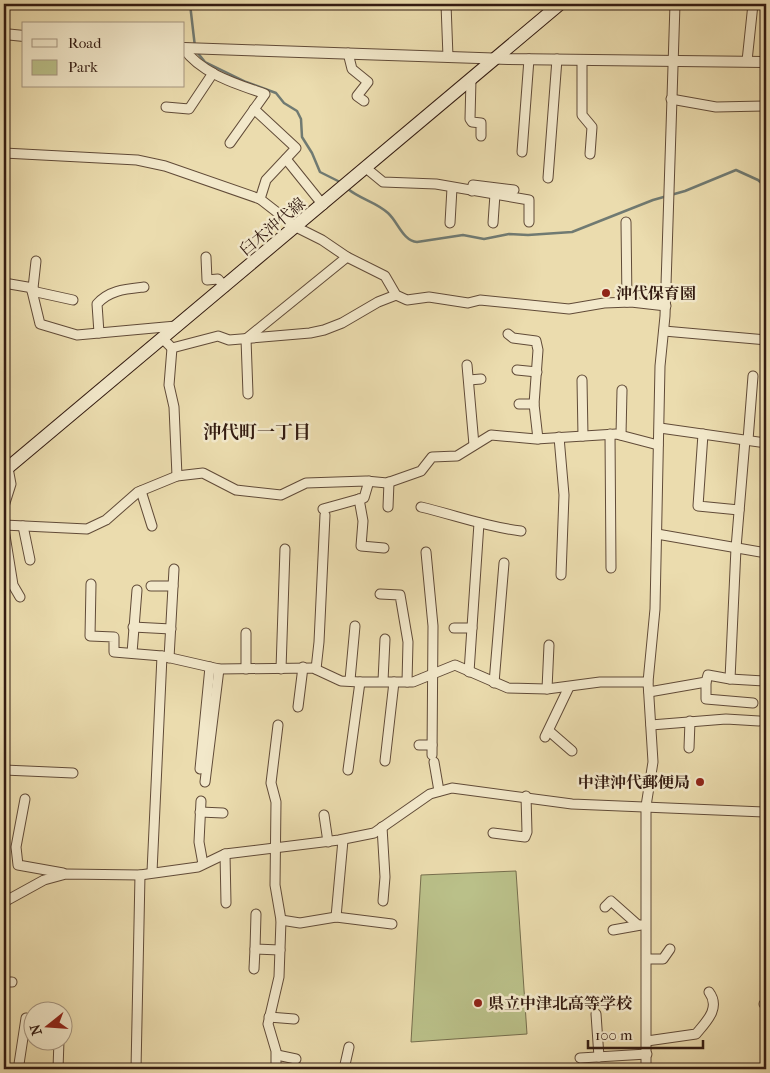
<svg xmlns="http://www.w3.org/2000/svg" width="770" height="1073" viewBox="0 0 770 1073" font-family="'IM FELL French Canon','Noto Serif JP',serif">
	<rect width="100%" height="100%" fill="#ebdcae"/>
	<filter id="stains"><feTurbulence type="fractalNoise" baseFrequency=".004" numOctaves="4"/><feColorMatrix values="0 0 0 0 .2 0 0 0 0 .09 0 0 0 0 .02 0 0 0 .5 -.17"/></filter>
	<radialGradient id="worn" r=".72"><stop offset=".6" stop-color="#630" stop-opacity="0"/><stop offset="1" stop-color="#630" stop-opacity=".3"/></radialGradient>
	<!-- green -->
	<polygon fill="#bac089" stroke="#766e4d" points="516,871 527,1034 411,1042 421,875"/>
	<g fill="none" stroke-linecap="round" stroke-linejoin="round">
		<!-- stream -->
		<g stroke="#707a72" stroke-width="2.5">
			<polyline points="190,4 195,47"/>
			<polyline points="197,52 205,62 246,82 276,93 284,103 297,111 301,119 302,137 312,153 320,172 342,183"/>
			<path d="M348,189c12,10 28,13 40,24 10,9 15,28 29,29l46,-7 21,4 25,-5 19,1 44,-3 81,-32 32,-9 51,-21 22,10 8,7"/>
		</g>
		<!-- minor casing -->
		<g stroke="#614b38" stroke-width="11">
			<g id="minor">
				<polyline points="446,4 448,57"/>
				<path d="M184,49c18,25 53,35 81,45l-35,49"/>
				<polyline points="348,53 352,69 368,82 357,96 364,101"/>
				<polyline points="582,60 582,115 592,127 590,154"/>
				<polyline points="747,61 753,4"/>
				<polyline points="471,79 470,119 472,122 481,123 481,136"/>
				<polyline points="671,99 716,107 766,106"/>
				<polyline points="166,107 189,109 213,73"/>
				<polyline points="254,109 296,148 266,180 260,199 296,227 322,240 347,257 385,276 396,295 407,300 429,297 468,303 480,300 569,309 604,303 631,302 666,306"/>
				<polyline points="522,152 529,59"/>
				<polyline points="4,153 137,160 165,166 260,199"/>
				<polyline points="286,159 323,205"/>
				<polyline points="366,168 383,182 436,184 529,200 529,222"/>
				<polyline points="548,178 557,59"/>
				<polyline points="472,191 473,185 514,190"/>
				<polyline points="626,222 627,302"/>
				<polyline points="450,223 452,188"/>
				<polyline points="493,223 495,194"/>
				<polyline points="206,257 207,280 218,279 225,287"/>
				<polyline points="4,283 33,288 32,291 40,324 77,335 176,326"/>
				<polyline points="33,288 36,261"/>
				<polyline points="32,291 73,300"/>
				<polyline points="664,331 766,340"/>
				<path d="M99,333l-2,-29c12,-14 29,-15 47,-17"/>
				<polyline points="508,334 513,338 536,341 538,350 534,404"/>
				<polyline points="163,339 172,348 218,336 229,340 310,333 324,330 342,323 378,302 396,295"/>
				<polyline points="172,348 169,385 174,407 177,476"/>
				<polyline points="467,365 474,445"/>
				<polyline points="517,370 537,372"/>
				<polyline points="469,380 481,379"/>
				<polyline points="582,380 583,436"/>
				<polyline points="248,394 246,339 347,257"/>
				<polyline points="519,404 534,404 538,439"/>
				<polyline points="660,428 766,443"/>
				<polyline points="610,434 611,568"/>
				<polyline points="703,434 698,506 739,510"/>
				<polyline points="621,435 622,390"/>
				<polyline points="559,437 564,495 561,575"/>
				<polyline points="748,440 753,376"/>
				<polyline points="369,481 364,498 359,499 363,521 361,546 384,548"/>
				<polyline points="141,491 152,526"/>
				<polyline points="4,506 11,484 8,468"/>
				<polyline points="388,507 389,482"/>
				<path d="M421,507c34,8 65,20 100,24"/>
				<polyline points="323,509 359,499"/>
				<polyline points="4,525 87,529 106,520 138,492 177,476 203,473 236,490 281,495 306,483 366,481 387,483 421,471 432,457 457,456 491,435 536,439 616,434 658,445"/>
				<polyline points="23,526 30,560"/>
				<polyline points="4,529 13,585 20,597"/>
				<polyline points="657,534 766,553"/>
				<polyline points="426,552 433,626 432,755"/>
				<polyline points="91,584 90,636 114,637 114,652 162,656"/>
				<polyline points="151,586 173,586"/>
				<polyline points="380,594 400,595 408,642 407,682"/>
				<polyline points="133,627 171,629"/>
				<polyline points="454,628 472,628"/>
				<polyline points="132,653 137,590"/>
				<polyline points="169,658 174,569"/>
				<polyline points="246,669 246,633"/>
				<polyline points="281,669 285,549"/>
				<polyline points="316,669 319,642 325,515"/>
				<polyline points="469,672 479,523"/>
				<polyline points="730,679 736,548 745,440"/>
				<polyline points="350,680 355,626"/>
				<polyline points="383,681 385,639"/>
				<polyline points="706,682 706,699 753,703"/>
				<polyline points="494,683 504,563"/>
				<polyline points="547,689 549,645"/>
				<polyline points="649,692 706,682 708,675 730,679 766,681"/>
				<polyline points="298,707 303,667"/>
				<polyline points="651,725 726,719 759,721"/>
				<polyline points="549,731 572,751"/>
				<polyline points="545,737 569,687"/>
				<polyline points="419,745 432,745"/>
				<polyline points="689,748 690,721"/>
				<polyline points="385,761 394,682"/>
				<polyline points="434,762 439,791"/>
				<polyline points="200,769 210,667"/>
				<polyline points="4,770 73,773"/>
				<polyline points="348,770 360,682"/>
				<polyline points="205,782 219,669"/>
				<polyline points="25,799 16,847 18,865 63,873"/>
				<polyline points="201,801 199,842 203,864"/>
				<polyline points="200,812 223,813"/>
				<polyline points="324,815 328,842"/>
				<polyline points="382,827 385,877 383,901"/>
				<polyline points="493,833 525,837 527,832 526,796"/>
				<polyline points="225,854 226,903"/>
				<polyline points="152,872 162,656 219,669 313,668 341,681 360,682 413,682 455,665 508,688 547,689 600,682 648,682"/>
				<polyline points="4,902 44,880 66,874 140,875 198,867 225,854 339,840 374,833 430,794 452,788 572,804 766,812"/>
				<polyline points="605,907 611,901 638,925"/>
				<polyline points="256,914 255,949 280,950"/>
				<polyline points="336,917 343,840"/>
				<polyline points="281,920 300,923 336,917 392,924"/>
				<polyline points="613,930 641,925"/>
				<polyline points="647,959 663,959 670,949"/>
				<polyline points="254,969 255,949"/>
				<polyline points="4,982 12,982"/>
				<polyline points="764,1004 766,1004"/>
				<polyline points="596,1014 599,1057"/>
				<polyline points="269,1017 294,1019"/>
				<path d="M647,1041l49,-7c10,-12 25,-26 13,-42"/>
				<polyline points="277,1055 296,1059"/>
				<polyline points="580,1058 647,1054"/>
				<polyline points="20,1069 19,1064 26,1018"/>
				<polyline points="58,1069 59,1040"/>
				<polyline points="136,1069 140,875"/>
				<polyline points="191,1069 208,1069"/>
				<polyline points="276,1069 276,1051 268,1024 279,977 281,920 275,885 276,802 271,783 278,725"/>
				<polyline points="344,1069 349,1047"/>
				<polyline points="646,1069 646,806 653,762 648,682 655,609 660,366 665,316 675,4"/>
			</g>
		</g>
		<!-- tertiary casing -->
		<g stroke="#614b38" stroke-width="12">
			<g id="tertiary">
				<polyline points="4,34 24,36"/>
				<polyline points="184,48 508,59 766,62"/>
			</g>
		</g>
		<!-- secondary casing -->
		<g stroke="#331b11" stroke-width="14">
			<polyline id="secondary" points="4,471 560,4"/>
		</g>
		<!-- minor -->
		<use href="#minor" stroke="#f2e8ca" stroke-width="9"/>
		<!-- tertiary -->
		<use href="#tertiary" stroke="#f2e8ca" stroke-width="10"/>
		<!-- secondary -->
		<use href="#secondary" stroke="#f2e8ca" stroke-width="12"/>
	</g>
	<!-- markers -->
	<g fill="#8f2418" stroke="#f2e8ca" stroke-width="2">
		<circle cx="606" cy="293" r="5"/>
		<circle cx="700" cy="782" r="5"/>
		<circle cx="478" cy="1003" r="5"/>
	</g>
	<g text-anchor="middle" stroke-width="5" stroke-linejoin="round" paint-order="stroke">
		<!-- street labels -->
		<g font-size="16" fill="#331b11" stroke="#f2e8ca">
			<text transform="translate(272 226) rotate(-40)" y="6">臼木沖代線</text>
		</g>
		<!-- poi labels -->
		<g font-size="16" font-weight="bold" fill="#331b11" stroke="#f2e8ca" text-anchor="start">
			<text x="616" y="299">沖代保育園</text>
			<text x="690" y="788" text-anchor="end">中津沖代郵便局</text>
			<text x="488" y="1009">県立中津北高等学校</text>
		</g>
		<!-- neighbourhood labels -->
		<g font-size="18" font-weight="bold" fill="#331b11" stroke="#f2e8ca">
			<text x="257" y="438">沖代町一丁目</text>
		</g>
	</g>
	<!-- margin -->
	<rect width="770" height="1073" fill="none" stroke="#ebdcae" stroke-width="20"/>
	<rect x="5" y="5" width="760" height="1063" fill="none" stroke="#331b11" stroke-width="2.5"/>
	<rect x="10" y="10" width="750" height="1053" fill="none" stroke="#331b11"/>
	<!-- legend -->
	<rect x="22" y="22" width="162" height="65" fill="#f2e8ca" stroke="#a69680"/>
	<rect x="32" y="39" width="25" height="8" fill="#f2e8ca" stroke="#a69680"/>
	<text x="68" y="48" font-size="15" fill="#331b11">Road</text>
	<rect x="32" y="60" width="25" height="15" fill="#bac089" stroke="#a69680"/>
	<text x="68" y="72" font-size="15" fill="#331b11">Park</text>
	<!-- north arrow -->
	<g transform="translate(48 1026) rotate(253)"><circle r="24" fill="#f2e8ca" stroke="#a69680"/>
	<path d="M0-4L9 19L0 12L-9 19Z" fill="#8f2418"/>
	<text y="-8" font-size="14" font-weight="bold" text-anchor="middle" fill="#331b11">N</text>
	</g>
	<!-- scale -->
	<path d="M588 1040v8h115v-8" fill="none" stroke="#331b11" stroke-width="2.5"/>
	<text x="595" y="1040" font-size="15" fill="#331b11" stroke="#f2e8ca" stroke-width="4" paint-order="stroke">100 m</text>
	<rect width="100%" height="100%" filter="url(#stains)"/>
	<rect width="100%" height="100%" fill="url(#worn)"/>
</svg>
